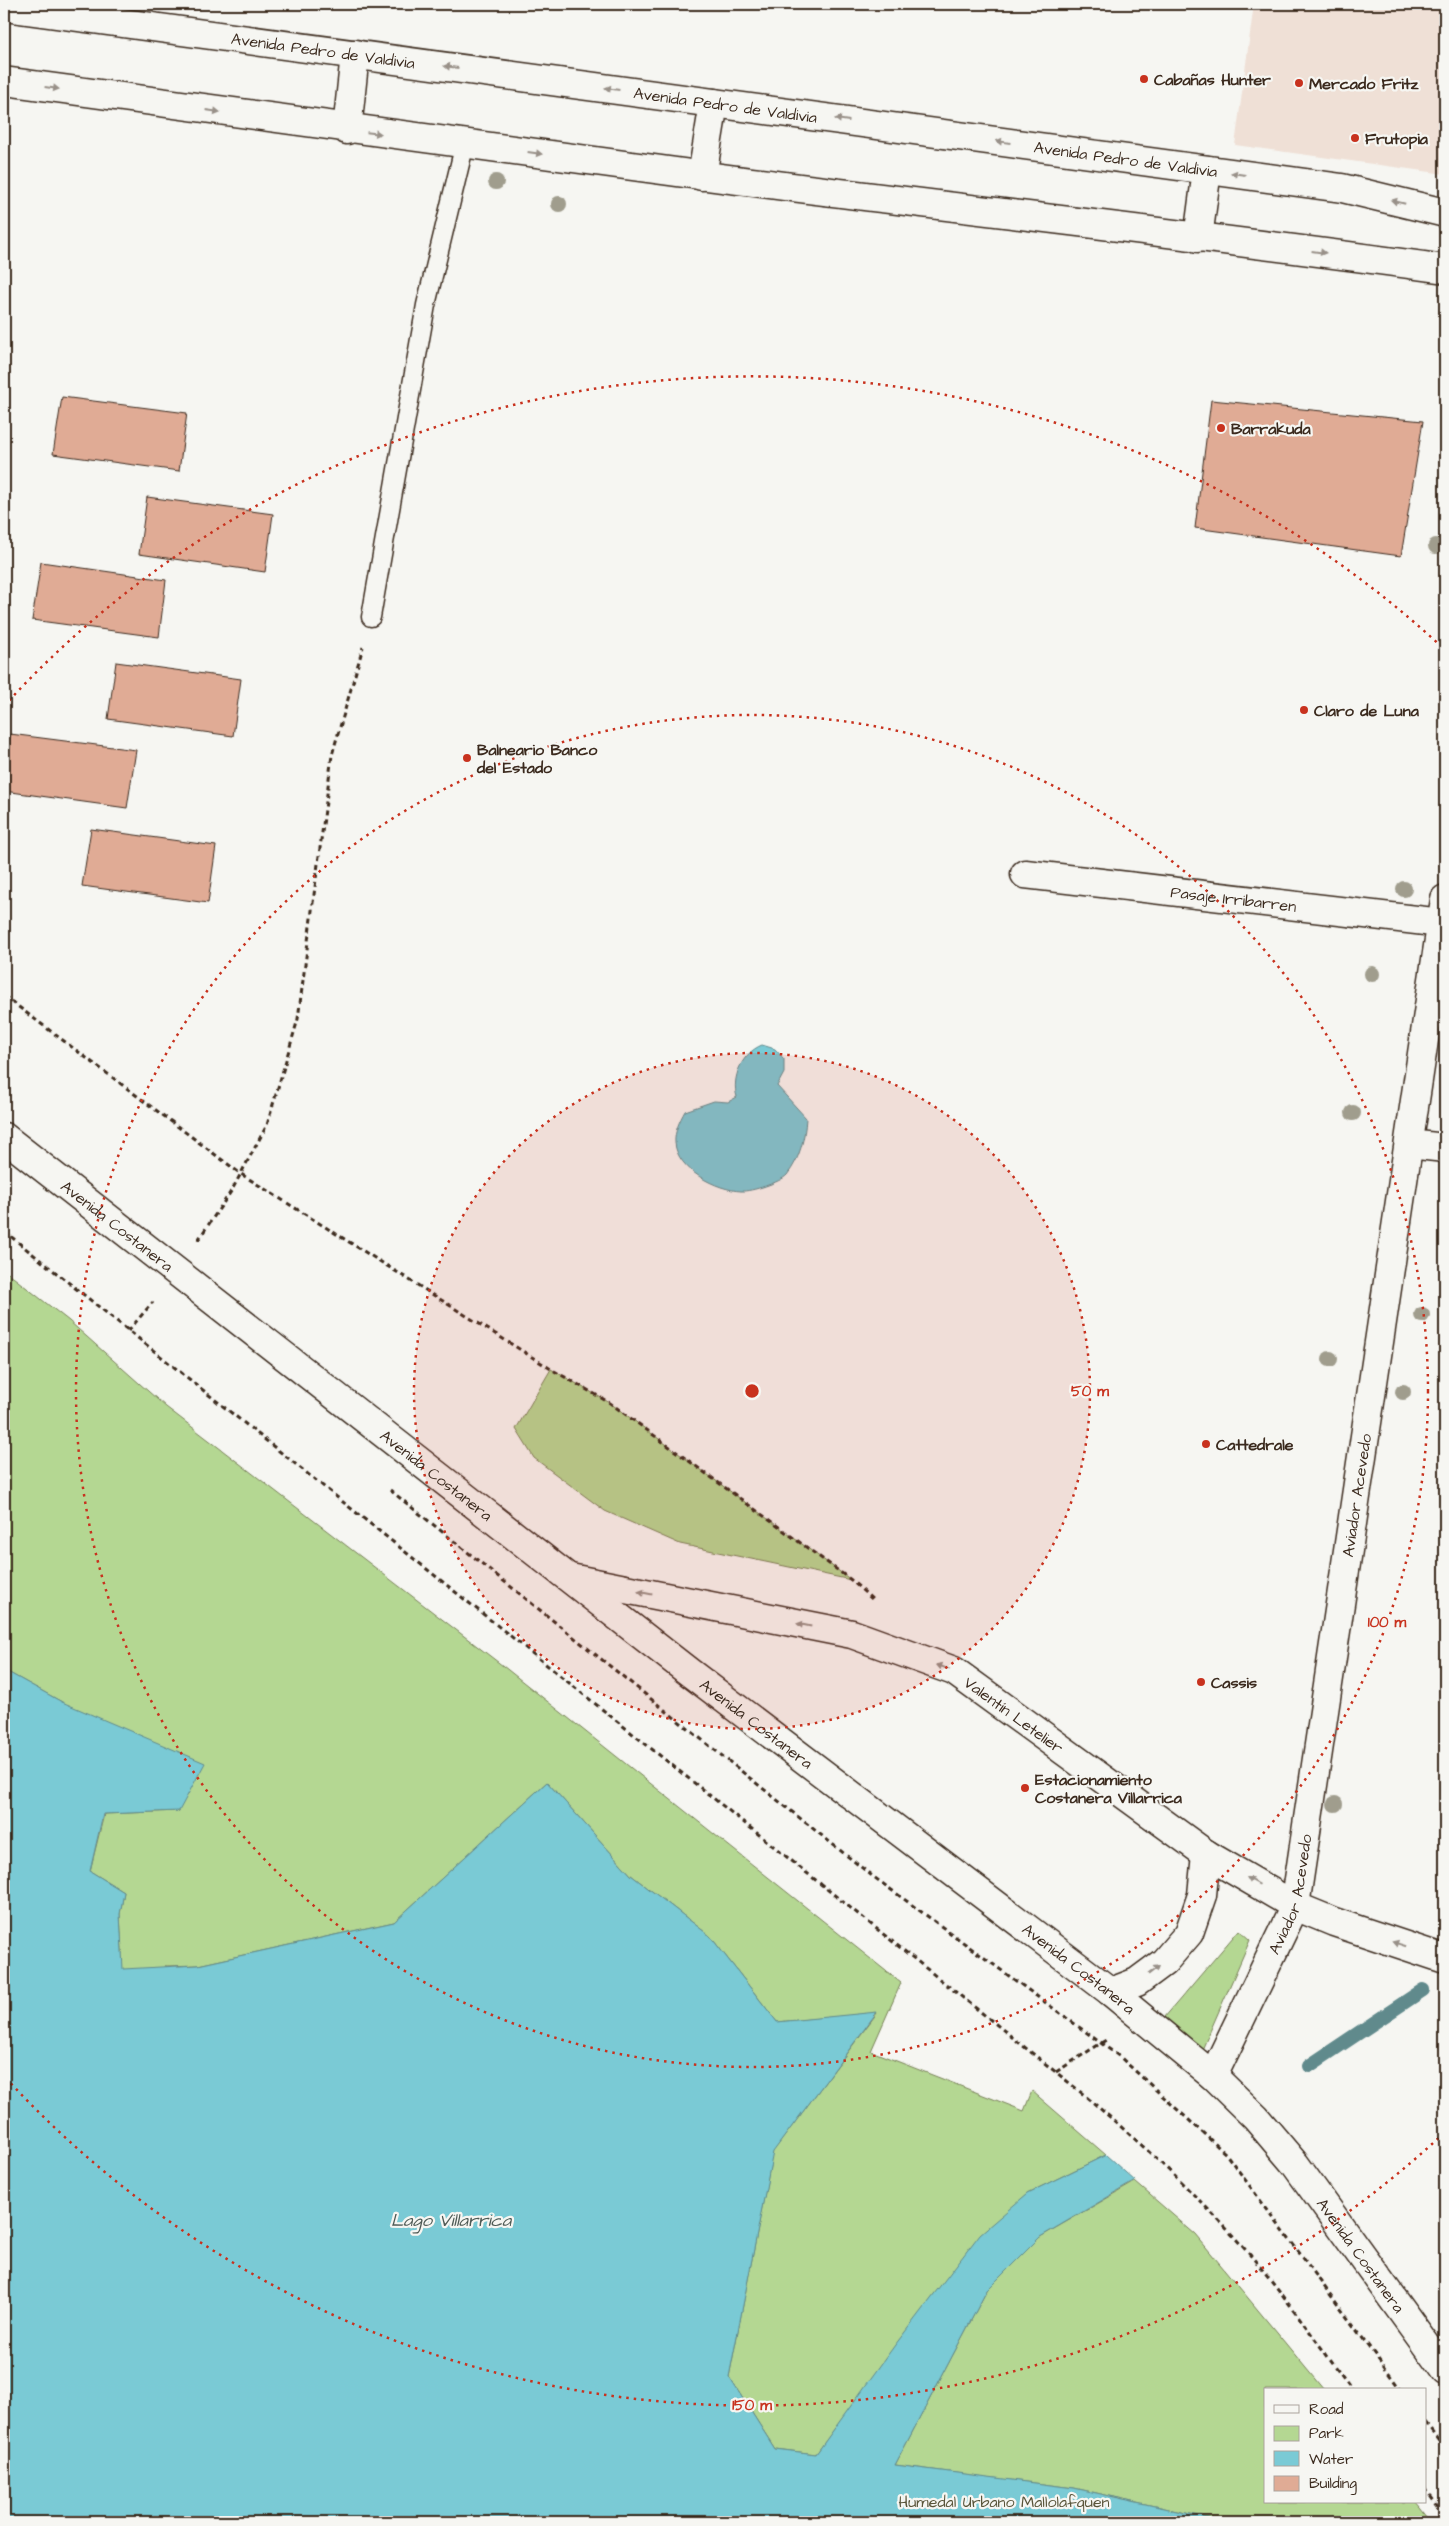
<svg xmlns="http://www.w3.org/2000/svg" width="1449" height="2526" viewBox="0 0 1449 2526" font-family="'Architects Daughter',sans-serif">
	<rect width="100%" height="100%" fill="#f6f6f2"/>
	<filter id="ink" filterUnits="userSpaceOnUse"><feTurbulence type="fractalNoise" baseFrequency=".02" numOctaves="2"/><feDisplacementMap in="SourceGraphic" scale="10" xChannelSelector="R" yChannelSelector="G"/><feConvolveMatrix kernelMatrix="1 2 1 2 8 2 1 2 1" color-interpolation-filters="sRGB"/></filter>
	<g filter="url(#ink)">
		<!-- built -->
		<polygon fill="#efe0d6" points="1254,4 1445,4 1445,174 1235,145"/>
		<!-- green -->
		<g fill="#b4d792" stroke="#788058" fill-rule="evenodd">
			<path d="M4,1270l65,51 97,86 337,259 398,317 -30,68 153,60 8,-20 74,64 -78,38 -94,102 -118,159 -41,-5 -46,-72 41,-211 -729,356 81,-570 -2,-38 4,-22 -34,-21 14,-57 75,-3 -117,-109 -58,-32zM547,1782l84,93 79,61 67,86 100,-9 -100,133 -612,-180 33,-1 196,-43z"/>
			<polygon points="551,1369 610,1403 851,1580 680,1544 605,1511 534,1458 516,1429"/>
			<polygon points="1239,1930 1250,1940 1201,2052 1164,2018"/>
			<polygon points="1135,2182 1196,2235 1324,2390 1265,2390 1265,2502 1417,2502 1433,2522 1226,2522 1074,2488 1010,2480 895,2522 1001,2479 895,2465 987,2290 1040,2237"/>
		</g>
		<!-- water -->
		<g fill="#7acad5" stroke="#618a8c">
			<path d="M762,1045l13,4 9,10v14l-7,13 29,32c-1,19 -6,41 -19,57 -6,7 -36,17 -46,16 -24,-1 -64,-21 -66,-48 -1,-11 5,-23 10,-32l29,-10 14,1 9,-5c-6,-19 5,-44 25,-52z"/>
			<polygon points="4,1670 62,1702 205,1763 179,1811 103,1814 90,1871 124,1892 120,1914 123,1969 198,1965 394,1922 547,1782 631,1875 710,1936 777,2022 877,2012 773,2152 729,2377 775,2449 816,2454 895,2345 980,2234 1028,2193 1106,2155 1135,2181 1040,2237 987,2290 895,2465 1074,2488 1226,2522 4,2522"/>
		</g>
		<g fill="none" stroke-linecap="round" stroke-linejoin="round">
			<!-- stream -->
			<polyline stroke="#618a8c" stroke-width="14" points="1309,2066 1423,1990"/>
		</g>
		<!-- building -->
		<g fill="#e0ab95" stroke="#3b2a1e">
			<polygon points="62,397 187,413 179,471 53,454"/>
			<polygon points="1211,400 1423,421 1401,556 1195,528"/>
			<polygon points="147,497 273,514 265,572 139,554"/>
			<polygon points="41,562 166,580 159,637 32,620"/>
			<polygon points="116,662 241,679 233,736 108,719"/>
			<polygon points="10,734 136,750 127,808 4,791"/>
			<polygon points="91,829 216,846 208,903 82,886"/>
		</g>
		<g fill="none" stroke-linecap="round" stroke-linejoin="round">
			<!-- service casing -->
			<g stroke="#3b2a1e" stroke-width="21">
				<polyline id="service" points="371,617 426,305 465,143"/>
			</g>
			<!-- minor casing -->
			<g stroke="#3b2a1e" stroke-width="31">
				<g id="minor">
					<path id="s1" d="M1025,874l417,49"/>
					<polyline points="1409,1144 1445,1148"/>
					<path id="s2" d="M570,1578l282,56 102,37 252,183 89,52 39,16 111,37"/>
					<polyline points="1111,1992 1137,1982 1164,1962 1189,1933 1202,1895 1206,1854"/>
				</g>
			</g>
			<!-- tertiary casing -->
			<g stroke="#3b2a1e" stroke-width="31">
				<g id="tertiary">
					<path id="s3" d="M4,7l1338,181 103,25"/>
					<path d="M4,81c234,33 468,65 702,95 246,32 493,59 739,93"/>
					<polyline points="347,130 355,54"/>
					<polyline points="702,176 714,103"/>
					<polyline points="1198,238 1207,170"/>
				</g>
			</g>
			<!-- secondary casing -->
			<g stroke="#3b2a1e" stroke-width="31">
				<g id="secondary">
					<path id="s4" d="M4,1137l685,535 422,320 102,84 43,42 39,46 150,207"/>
					<path id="s5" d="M1213,2076l82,-170 150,-1007"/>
				</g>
			</g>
			<!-- path -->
			<g stroke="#3b2a1e" stroke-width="3" stroke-dasharray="5 4" stroke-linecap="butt">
				<polyline points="4,996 241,1174 551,1369 610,1403 851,1580 873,1600"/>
				<path d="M4,1231l1073,858c62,52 121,106 174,167 36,42 68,89 101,134"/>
				<polyline points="198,1240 232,1190 267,1125 298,1019 332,755 363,647"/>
				<polyline points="128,1331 153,1302"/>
				<polyline points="390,1490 871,1875 1120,2057 1226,2154 1401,2390"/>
				<polyline points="1056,2072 1109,2038"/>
				<polyline points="1425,2422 1445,2448"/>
				<polyline points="1425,2489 1445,2516"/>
			</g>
			<!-- service -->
			<use href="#service" stroke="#f6f6f2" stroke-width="18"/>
			<!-- minor -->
			<use href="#minor" stroke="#f6f6f2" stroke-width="28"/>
			<!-- tertiary -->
			<use href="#tertiary" stroke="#f6f6f2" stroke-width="28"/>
			<!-- secondary -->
			<use href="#secondary" stroke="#f6f6f2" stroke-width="28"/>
		</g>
		<!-- trees -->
		<g fill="#a09d8d">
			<circle cx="496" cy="182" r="8"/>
			<circle cx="559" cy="204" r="8"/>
			<circle cx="1436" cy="546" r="8"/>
			<circle cx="1404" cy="889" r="8"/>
			<circle cx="1372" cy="974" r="8"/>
			<circle cx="1353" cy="1113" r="8"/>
			<circle cx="1422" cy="1315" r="8"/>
			<circle cx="1330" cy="1359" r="8"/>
			<circle cx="1403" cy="1392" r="8"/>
			<circle cx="1335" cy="1804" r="8"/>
		</g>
		<!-- one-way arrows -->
		<defs><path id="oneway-solid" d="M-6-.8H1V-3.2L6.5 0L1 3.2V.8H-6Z" transform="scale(1.25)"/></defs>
		<g fill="#989088">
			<use href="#oneway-solid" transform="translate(451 67) rotate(-172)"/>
			<use href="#oneway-solid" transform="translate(52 88) rotate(8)"/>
			<use href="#oneway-solid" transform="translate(612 89) rotate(-172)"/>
			<use href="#oneway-solid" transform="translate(213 111) rotate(8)"/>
			<use href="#oneway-solid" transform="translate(842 120) rotate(-172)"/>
			<use href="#oneway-solid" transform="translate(374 133) rotate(6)"/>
			<use href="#oneway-solid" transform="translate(1003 142) rotate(-172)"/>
			<use href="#oneway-solid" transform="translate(535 153) rotate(8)"/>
			<use href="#oneway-solid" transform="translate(1238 174) rotate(-172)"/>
			<use href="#oneway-solid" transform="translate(1398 202) rotate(-166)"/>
			<use href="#oneway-solid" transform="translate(1319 252) rotate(7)"/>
			<use href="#oneway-solid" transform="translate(645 1593) rotate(-169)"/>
			<use href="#oneway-solid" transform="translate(804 1625) rotate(-169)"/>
			<use href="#oneway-solid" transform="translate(943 1667) rotate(-160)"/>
			<use href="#oneway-solid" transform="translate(1253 1881) rotate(-150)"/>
			<use href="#oneway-solid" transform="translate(1399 1944) rotate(-162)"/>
			<use href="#oneway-solid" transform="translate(1154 1970) rotate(-38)"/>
		</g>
	</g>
	<!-- distance rings -->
	<circle cx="752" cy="1391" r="338" fill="#c8321e" fill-opacity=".12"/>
	<g fill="none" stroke="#c8321e" stroke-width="2.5" stroke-dasharray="2.5 5">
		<circle cx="752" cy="1391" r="338"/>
		<circle cx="752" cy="1391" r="676"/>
		<path d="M1444 2133A1014 1014 0 0 1 4 2076M4 706A1014 1014 0 0 1 1444 649"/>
	</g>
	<!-- markers -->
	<g fill="#c8321e" stroke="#f6f6f2" stroke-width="2">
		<circle cx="1144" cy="79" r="5"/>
		<circle cx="1299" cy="83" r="5"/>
		<circle cx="1355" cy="138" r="5"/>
		<circle cx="1221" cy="428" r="5"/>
		<circle cx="1304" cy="710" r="5"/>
		<circle cx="467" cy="758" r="5"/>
		<circle cx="1206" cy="1444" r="5"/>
		<circle cx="1201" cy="1682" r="5"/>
		<circle cx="1025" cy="1788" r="5"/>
	</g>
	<g text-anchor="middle" stroke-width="4.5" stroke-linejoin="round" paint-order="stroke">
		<!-- street labels -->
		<g font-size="16" fill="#3b2a1e" stroke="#f6f6f2">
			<text dy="6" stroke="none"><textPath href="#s3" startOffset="322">Avenida Pedro de Valdivia</textPath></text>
			<text dy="6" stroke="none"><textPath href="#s3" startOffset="728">Avenida Pedro de Valdivia</textPath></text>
			<text dy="6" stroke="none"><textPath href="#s3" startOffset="1132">Avenida Pedro de Valdivia</textPath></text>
			<text dy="6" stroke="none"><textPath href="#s1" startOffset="210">Pasaje Irribarren</textPath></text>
			<text dy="6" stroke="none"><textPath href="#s4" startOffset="144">Avenida Costanera</textPath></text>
			<text dy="6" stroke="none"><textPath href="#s4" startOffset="549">Avenida Costanera</textPath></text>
			<text dy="6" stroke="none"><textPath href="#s5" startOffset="604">Aviador Acevedo</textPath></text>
			<text dy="6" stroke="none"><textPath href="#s2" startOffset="470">Valentín Letelier</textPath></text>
			<text dy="6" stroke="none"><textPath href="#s4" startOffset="954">Avenida Costanera</textPath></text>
			<text dy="6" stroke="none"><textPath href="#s5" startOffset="199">Aviador Acevedo</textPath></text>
			<text dy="6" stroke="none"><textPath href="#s4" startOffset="1359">Avenida Costanera</textPath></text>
			<text dy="6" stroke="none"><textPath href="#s4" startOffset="1764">Avenida Costanera</textPath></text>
		</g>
		<!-- poi labels -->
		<g font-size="16" font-weight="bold" fill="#3b2a1e" stroke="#f6f6f2" text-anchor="start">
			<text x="1154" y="85">Cabañas Hunter</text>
			<text x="1309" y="89">Mercado Fritz</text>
			<text x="1365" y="144">Frutopia</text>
			<text x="1231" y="434">Barrakuda</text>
			<text x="1314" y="716">Claro de Luna</text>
			<text x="477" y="755">Balneario Banco<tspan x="477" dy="18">del Estado</tspan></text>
			<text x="1216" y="1450">Cattedrale</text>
			<text x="1211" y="1688">Cassis</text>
			<text x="1035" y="1785">Estacionamiento<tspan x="1035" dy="18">Costanera Villarrica</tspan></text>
		</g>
		<!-- park labels -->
		<g font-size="16" fill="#59553b" stroke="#f6f6f2">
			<text x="1004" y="2507">Humedal Urbano Mallolafquen</text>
		</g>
		<!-- water labels -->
		<g font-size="18" font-style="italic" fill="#4e5a55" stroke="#f6f6f2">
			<text x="451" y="2226">Lago Villarrica</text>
		</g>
	</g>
	<circle cx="752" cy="1391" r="8" fill="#c8321e" stroke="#f6f6f2" stroke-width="2.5"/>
	<g font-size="15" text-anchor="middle" font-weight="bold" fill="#c8321e" stroke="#f6f6f2" stroke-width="4.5" stroke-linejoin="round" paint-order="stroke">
		<text x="1090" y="1396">50 m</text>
		<text x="1387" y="1627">100 m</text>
		<text x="752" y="2410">150 m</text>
	</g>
	<!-- margin -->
	<rect width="1449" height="2526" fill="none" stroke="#f6f6f2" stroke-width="20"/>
	<rect x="10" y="10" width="1429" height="2506" fill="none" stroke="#3b2a1e" stroke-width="2" filter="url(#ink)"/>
	<!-- legend -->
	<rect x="1264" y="2388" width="162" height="115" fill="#f6f6f2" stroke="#aba49d"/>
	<rect x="1274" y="2405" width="25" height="8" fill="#f6f6f2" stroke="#aba49d"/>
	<text x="1309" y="2414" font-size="15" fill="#3b2a1e">Road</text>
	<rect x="1274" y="2426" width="25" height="15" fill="#b4d792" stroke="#aba49d"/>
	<text x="1309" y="2438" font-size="15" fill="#3b2a1e">Park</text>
	<rect x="1274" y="2451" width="25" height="15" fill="#7acad5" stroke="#aba49d"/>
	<text x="1309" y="2464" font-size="15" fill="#3b2a1e">Water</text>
	<rect x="1274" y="2476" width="25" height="15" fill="#e0ab95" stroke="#aba49d"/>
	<text x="1309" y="2488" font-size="15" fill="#3b2a1e">Building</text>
</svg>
